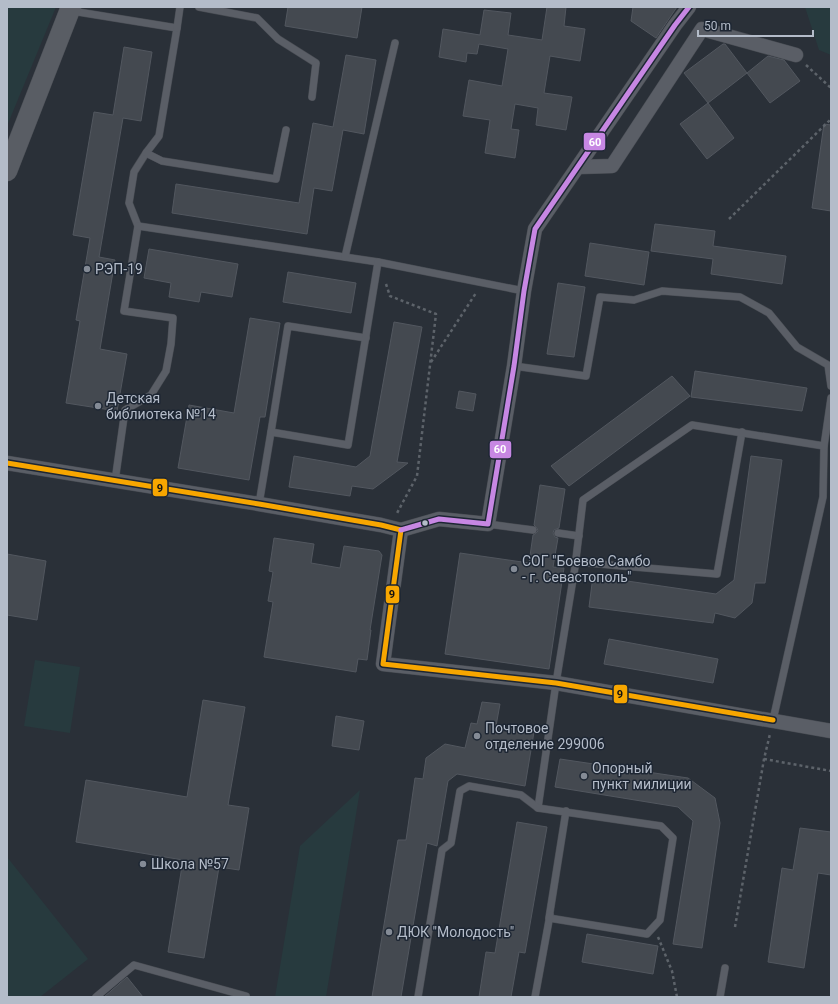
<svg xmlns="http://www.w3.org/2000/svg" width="838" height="1004" viewBox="0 0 838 1004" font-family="Roboto,sans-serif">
	<rect width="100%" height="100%" fill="#2a3038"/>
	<!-- green -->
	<g fill="#273a3e">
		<polygon points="7,7 56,7 7,126"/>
		<polygon points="805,7 831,7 831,55 819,50"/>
		<polygon points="35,660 80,667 70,733 24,726"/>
		<polygon points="360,790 326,997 275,997 300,846"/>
		<polygon points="7,857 88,959 40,997 7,997"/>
	</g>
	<!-- building -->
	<g fill="#444950" stroke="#52575f">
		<polygon points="288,7 362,7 357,38 285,26"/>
		<polygon points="547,7 566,7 564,26 585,29 580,61 550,56 544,93 572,97 566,130 536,125 538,108 515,104 511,129 519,130 515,158 485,153 490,120 463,116 469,80 502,86 508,49 479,44 477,54 467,53 466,62 439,57 443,29 480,35 484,10 511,13 508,35 542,40"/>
		<polygon points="633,7 677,7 656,38 631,21"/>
		<polygon points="723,44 725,44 747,73 708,103 684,73"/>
		<polygon points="124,47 152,52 141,121 123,118 99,257 115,260 100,349 127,354 117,411 66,403 80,321 76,320 90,238 73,235 94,112 113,115"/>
		<polygon points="346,55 376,60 364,134 343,130 332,191 314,188 307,234 172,213 176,184 299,203 313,123 333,127"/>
		<polygon points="768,56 784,60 800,81 770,103 747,73"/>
		<polygon points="708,103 734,138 707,159 680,124"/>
		<polygon points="824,124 831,125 831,211 812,208"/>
		<polygon points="655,224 715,231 713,246 786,256 782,284 711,274 713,259 651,251"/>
		<polygon points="590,243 649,252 644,285 585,276"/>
		<polygon points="149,249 238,264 232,297 201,292 199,302 169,297 171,283 144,278"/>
		<polygon points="288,272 356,283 351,313 283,302"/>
		<polygon points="558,283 585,287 574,357 547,354"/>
		<polygon points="250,318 280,323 265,417 260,417 249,480 178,468 189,405 234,413"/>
		<polygon points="394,322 422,327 397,462 408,463 373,489 352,486 350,496 289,487 294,456 356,467 370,456"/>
		<polygon points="695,371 807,388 802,411 691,397"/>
		<polygon points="672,376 690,396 569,486 551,466"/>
		<polygon points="459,391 476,394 473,411 456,408"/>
		<polygon points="751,456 782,460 765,583 755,583 752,603 735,618 715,613 713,623 589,607 593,576 716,594 734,580"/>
		<polygon points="540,485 565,489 559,528 554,530 553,533 555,537 558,538 553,567 564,568 549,669 445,654 460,553 529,563 533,535 535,534 538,531 537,528 534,525"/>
		<polygon points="274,538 314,544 311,563 340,568 344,546 379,551 382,555 370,630 371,630 367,660 358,659 356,672 264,657 273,602 268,601 273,572 269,571"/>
		<polygon points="7,554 46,561 37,620 7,615"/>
		<polygon points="609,639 718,659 713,683 604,664"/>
		<polygon points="203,700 245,707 228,805 249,808 239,870 219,867 204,958 168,952 183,860 76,842 86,780 187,797"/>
		<polygon points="482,702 500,704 496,726 534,732 525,786 457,774 448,781 437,846 427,843 401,997 372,997 398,840 406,840 415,778 423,779 426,758 445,744 465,748 471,723 477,724"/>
		<polygon points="336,716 364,721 359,750 332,746"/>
		<polygon points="560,759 688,778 715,798 720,823 702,948 673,944 693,821 678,807 555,787"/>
		<polygon points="517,822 547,827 525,953 519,952 511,997 479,997 486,952 495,953"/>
		<polygon points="800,828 831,832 831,875 818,873 804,968 768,962 782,868 793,870"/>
		<polygon points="587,934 658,946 653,974 582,962"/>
		<polygon points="127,977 143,997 104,997"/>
	</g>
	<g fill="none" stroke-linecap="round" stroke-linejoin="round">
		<!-- lane casing -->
		<g stroke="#484c53" stroke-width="8">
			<g id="lane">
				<polyline points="199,7 257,18 278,39 316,63 312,97"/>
				<polyline points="72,11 177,28 159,136 146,153 134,172 129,203 138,226 124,311 173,318 171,344 166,371 151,395 125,410 115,481"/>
				<polyline points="177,28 180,7"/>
				<polyline points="146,153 162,161 276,179 286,130"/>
				<polyline points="138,226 378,262 524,291"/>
				<polyline points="345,257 395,43"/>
				<polyline points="514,366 586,376 600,297 634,300 662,291 740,297 769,313 797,347 828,365 831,386"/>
				<polyline points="271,432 288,326 366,338"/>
				<polyline points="259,504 271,432 348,445 378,262"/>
				<polyline points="488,524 533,530"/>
				<polyline points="558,533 579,536"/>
				<polyline points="576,562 717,574 742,432"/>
				<polyline points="773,720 823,497 824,446"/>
				<polyline points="538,808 556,683 575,567 583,500 692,425 824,446 831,398"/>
				<polyline points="96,997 134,965 246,996 245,997"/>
				<polyline points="418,997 442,850 451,843 460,791 469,786 521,795 538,808 661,826 673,838 660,920 647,934 549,918 566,811"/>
				<polyline points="535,997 550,915"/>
				<polyline points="720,997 725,968"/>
			</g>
		</g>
		<!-- street casing -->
		<g stroke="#484c53" stroke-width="15">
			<g id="street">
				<polyline points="578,167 612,166 702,29 796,55"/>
				<polyline points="7,463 259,504 381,525 401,530 383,664 556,683 831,731"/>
				<polyline points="401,530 439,519 488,524 514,366 524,291 535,229 675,25 689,7"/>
			</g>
		</g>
		<!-- secondary casing -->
		<g stroke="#484c53" stroke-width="21">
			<polyline id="secondary" points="7,171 71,7"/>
		</g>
		<!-- path -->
		<g stroke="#5d636a" stroke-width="2.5" stroke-dasharray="3 3" stroke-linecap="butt">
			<polyline points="806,65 831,88"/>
			<polyline points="729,219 831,119"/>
			<polyline points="386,284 390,296 436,314 417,476 396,515"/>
			<polyline points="431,362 476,293"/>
			<polyline points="764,759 831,771"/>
			<polyline points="735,927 764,759 770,734"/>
			<polyline points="658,937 672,971 677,997"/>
		</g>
		<!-- lane -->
		<use href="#lane" stroke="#5a5e66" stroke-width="7"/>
		<!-- street -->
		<use href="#street" stroke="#5a5e66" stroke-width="14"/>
		<!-- secondary -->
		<use href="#secondary" stroke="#595d64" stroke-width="20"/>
		<!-- bus-1 casing -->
		<g stroke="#1d2633" stroke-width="8">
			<polyline id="bus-1" points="7,463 259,504 381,525 401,530 383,664 556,683 773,720"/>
		</g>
		<!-- bus-2 casing -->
		<g stroke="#1d2633" stroke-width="8">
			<polyline id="bus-2" points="401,530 439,519 488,524 514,366 524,291 535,229 675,25 689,7"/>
		</g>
		<!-- bus-1 -->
		<use href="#bus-1" stroke="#f7a600" stroke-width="5"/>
		<!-- bus-2 -->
		<use href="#bus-2" stroke="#c787e3" stroke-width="5"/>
	</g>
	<!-- markers -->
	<g fill="#848b96" stroke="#1d2633" stroke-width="1.5">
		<circle cx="87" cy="269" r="4"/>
		<circle cx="98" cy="406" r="4"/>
		<circle cx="514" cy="569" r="4"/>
		<circle cx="477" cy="736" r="4"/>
		<circle cx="584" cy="776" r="4"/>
		<circle cx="143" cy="864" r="4"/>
		<circle cx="389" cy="932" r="4"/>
	</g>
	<circle fill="#b4bcc9" stroke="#1d2633" stroke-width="1.5" cx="425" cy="523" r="3.5"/>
	<g text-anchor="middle" stroke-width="3" stroke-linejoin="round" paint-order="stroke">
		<!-- poi labels -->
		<g font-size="14" fill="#b4bcc9" stroke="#1d2633" text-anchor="start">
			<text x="95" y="274">РЭП-19</text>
			<text x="106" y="403">Детская<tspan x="106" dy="16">библиотека №14</tspan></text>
			<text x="522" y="566">СОГ "Боевое Самбо<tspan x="522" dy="16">- г. Севастополь"</tspan></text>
			<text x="485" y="733">Почтовое<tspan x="485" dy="16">отделение 299006</tspan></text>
			<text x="592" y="773">Опорный<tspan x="592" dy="16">пункт милиции</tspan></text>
			<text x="151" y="869">Школа №57</text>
			<text x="397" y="937">ДЮК "Молодость"</text>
		</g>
	</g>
	<g stroke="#1d2633" stroke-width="1.5">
		<rect x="583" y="132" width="23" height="19" rx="4" fill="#c787e3"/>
		<rect x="489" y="440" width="23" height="19" rx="4" fill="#c787e3"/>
		<rect x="152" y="478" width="16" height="19" rx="4" fill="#f7a600"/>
		<rect x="385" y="585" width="15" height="19" rx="4" fill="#f7a600"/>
		<rect x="613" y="684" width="15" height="20" rx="4" fill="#f7a600"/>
	</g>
	<g font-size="11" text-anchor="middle" font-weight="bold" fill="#fff">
		<text x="595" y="146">60</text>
		<text x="500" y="453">60</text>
	</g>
	<g font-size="11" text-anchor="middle" font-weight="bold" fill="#111">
		<text x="160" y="492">9</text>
		<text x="392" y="598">9</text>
		<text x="620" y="698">9</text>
	</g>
	<!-- border -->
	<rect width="838" height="1004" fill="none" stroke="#b4bcc9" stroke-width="16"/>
	<!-- scale -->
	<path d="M698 30v6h115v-6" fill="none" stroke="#b4bcc9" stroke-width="2"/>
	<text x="704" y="30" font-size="12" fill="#b4bcc9" stroke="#1d2633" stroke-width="3" paint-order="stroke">50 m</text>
</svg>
